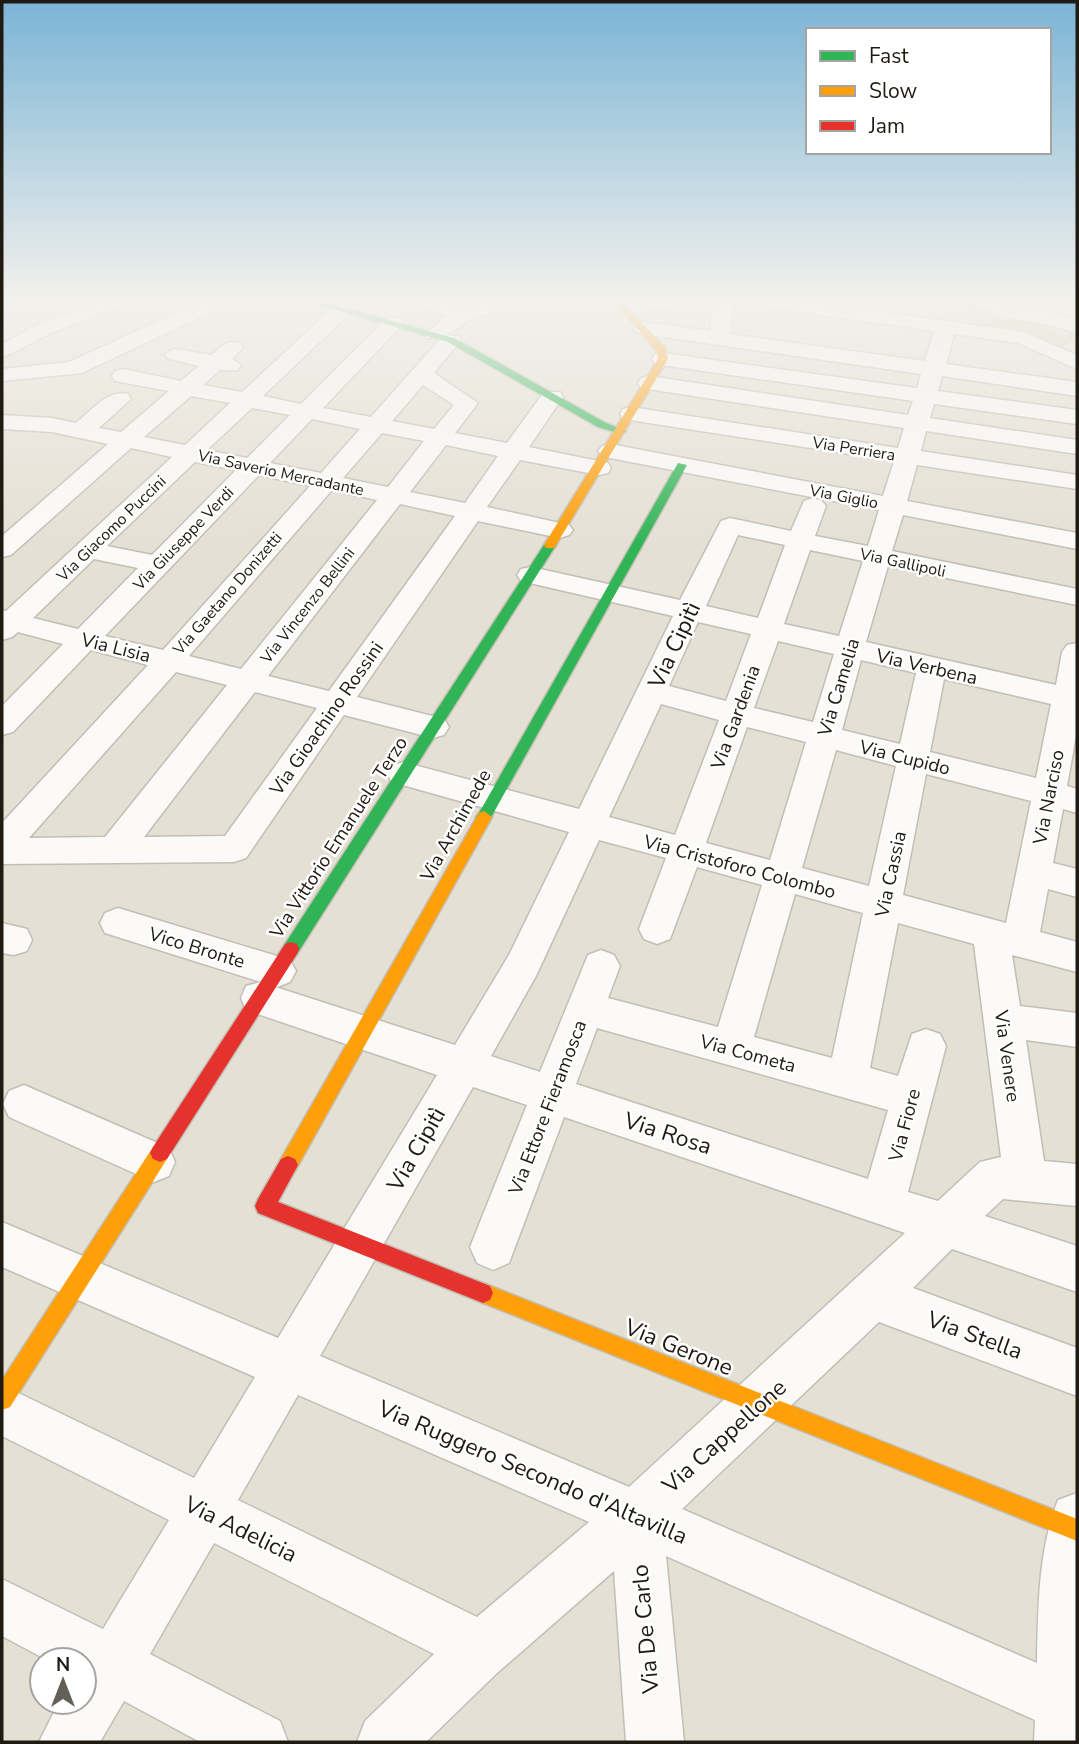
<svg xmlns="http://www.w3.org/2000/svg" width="1079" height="1744" viewBox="0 0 1079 1744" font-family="'Nunito Sans',sans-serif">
	<rect width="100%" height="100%" fill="#e5e0d4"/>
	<!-- green -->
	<polygon fill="#cad1ad" points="928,300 971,300 1010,317 1056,324 1046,328 1062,336 1075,331 1077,338 1058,349 988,328"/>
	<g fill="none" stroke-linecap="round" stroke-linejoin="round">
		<!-- street casing -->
		<g stroke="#c2beb4" stroke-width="3">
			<g id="street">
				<polygon points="101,300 129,300 126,304 49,334 2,358 2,344 35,326"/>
				<polygon points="204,300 231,300 228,304 82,373 2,381 2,369 69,362"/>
				<path d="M410,300h29l25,8 12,-3 -3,-5h20l4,8 -3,4 -23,7 -24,16 11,1 3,4 -27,33 44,30 -23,30 52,10 37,-51h16l3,5 -34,50 79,16 3,5 -3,5 -9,2 -79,-15 -33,47 82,18 4,5 -4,5 -9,3 -82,-17 -121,176 87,22 5,8 -5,8 -11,3 -89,-23 -98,143 -12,4 -232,2v-41l146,-158 -57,-15 -78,82 -11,3v-29l61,-62 -45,-12 -6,5 -10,3v-30l4,1 166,-154 -41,-9 -120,107 -9,2v-21l106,-92 -56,-12 -50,-3v-14l50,3 24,5c15,-12 32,-34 52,-29l3,5 -32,29 22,4 48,-41 -54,-10 -3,-5 3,-5 8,-2 58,12 18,-15 -30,-7 -4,-4 4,-4 7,-2 35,6c10,-8 16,-16 29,-12l3,4 -11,12 9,6 -3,5h-18l-17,15 39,7 94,-87h14l3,4 -3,4 -87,83 38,8 86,-86h14l3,4 -3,4 -78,82 48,9 70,-79h-14l-3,-4 24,-18 -35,-12zM423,385l31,20 -20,24 -42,-8zM191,396l39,7 -45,42 -41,-8zM252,408l38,7 -43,43 -40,-8zM312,419l48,10 -39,44 -51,-10zM382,433l42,8 -36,46 -45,-9zM446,445l52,11 -33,47 -55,-11zM195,462l41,8 -84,85 -45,-9zM259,475l51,11 -147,164 -58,-14zM332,490l45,10 -136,169 -52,-13zM400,504l55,12 -126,175 -61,-15zM94,559l44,9 -60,61 -45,-11zM176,672l51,13 -122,152 -76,1zM255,692l62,16 -92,128 -81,1z"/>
				<polygon points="641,300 698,300 688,306 624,314 617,312 614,308 617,304"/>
				<path d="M714,300h20l-4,34 195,27 9,-30 -177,-25 -10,-6h51l225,32 54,23v14l-59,-26 -64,-9 -8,30 131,18v14l-135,-20 -4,15 139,19v14l-143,-20 -4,14 147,22v14l-151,-23 -5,20 156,24v14l-160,-24 -10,36 170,32v16l-174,-34 -11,36 185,38v16l-189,-39 -22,76 190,43 6,-33 5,-7 10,-2v87l-10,56 10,3v24l-14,-4 -10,54 24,6v28l-29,-8 -8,43 37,10v30l-65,-17 8,51 57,7v34l-51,-7 18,121 33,3v42l-74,-7 -18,17 92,30v46l-125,-43 -39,39 164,60v48l-198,-74 -197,187 355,154c1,-53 1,-113 21,-163l19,-7v249h-43l1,-22 -369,-164 18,186h-58l-12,-171 -117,102 -71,69h-69l8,-21 69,-67 -220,-111 -64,111 130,67 8,21h-88l-76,-41 -24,41h-61l20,-40h25v-42h-37l-45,-24v-57l101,50 66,-109 -167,-84v-51l192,93 61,-101 -253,-110v-45l276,116 159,-263 -191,-65 -5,-12 5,-12 14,-4 195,63 54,-90 60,-123 -177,-50 -5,-8 5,-8 11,-4 176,47 94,-193 -152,-35 -4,-6 4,-6 10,-2 149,33 41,-79 9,-3 61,13 13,-30 9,-3 9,3 4,5 -11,30 53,10 11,-36 -269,-52 -8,-2 -4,-5 4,-5 8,-2 273,52 11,-35 -271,-42 -3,-5 3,-5 8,-2 267,41 6,-20 -263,-40 -3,-5 3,-5 8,-2 259,39 5,-14 -258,-37 -3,-5 3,-5 8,-1 254,35 4,-14 -278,-40 -7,-2 -3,-4 3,-4 7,-2 67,9zM738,535l47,10 -27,73 -52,-12zM810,550l53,11 -24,75 -55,-12zM698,622l53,12 -25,67 -57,-15zM778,641l56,13 -21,68 -59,-14zM861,660l55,13 -16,71 -58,-14zM944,679l107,25 -15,74 -106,-26zM661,704l58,16 -44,115 -66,-18zM747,727l59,15 -36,118 -64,-17zM836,750l60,16 -27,120 -67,-18zM926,774l105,27 -25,122 -103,-28zM599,840l67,18 -27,71 5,10 13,5 13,-5 27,-72 65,18 -44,142 -110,-29 12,-32 -6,-11 -13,-5 -13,5 -48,117 -49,-16 45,-80zM795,894l68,19 -31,145 -78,-21zM898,923l76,21 27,213 -21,5 -42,39 -30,-9 38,-146 -6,-12 -14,-5 -14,5 -14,42 -28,-8zM597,1028l291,82 -20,69 -292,-95zM473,1087l54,18 -57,142 7,16 16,7 16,-7 55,-146 341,116 -276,254 -309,-131zM298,1395l291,127 -112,95 -239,-117z"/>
				<polygon points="972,300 998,300 1015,308 1054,313 1077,320 1077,333 1051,325 1003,317 975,304"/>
				<polygon points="118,908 290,960 296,971 290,982 277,987 105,933 100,923 105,913"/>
				<polygon points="2,923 27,929 32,940 27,951 14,955 2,953"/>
				<polygon points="24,1085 169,1148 175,1162 169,1176 154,1182 9,1117 3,1104 9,1091"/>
			</g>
		</g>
		<!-- fast casing -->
		<g stroke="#c2beb4" stroke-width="3">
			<g id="fast">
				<polygon points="302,300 316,300 454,338 606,423 626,431 621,434 598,427 448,342"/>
				<polygon points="678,463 687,465 489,821 479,821 476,817 479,813"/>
				<polygon points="550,541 556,545 297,954 291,956 285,954 283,949 285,944 544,545"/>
			</g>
		</g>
		<!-- slow casing -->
		<g stroke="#c2beb4" stroke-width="3">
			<g id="slow">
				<polygon points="612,300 621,300 665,348 668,359 556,545 554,548 546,548 544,545 658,359 657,351"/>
				<polygon points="484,811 492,817 295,1171 288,1174 281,1171 278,1165 281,1159 479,813"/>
				<polygon points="160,1144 167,1147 170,1153 167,1159 10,1407 2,1410 2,1380 153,1147"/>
				<polygon points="483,1283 1077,1519 1077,1541 476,1300 473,1293 476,1286"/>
			</g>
		</g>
		<!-- jam casing -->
		<g stroke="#c2beb4" stroke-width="3">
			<g id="jam">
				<polygon points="291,942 297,944 299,949 297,954 167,1159 160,1162 153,1159 150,1153 153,1147 285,944"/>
				<polygon points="288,1156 295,1159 298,1165 278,1202 490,1286 493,1293 490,1300 483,1303 258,1213 255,1206 258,1199 281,1159"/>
			</g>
		</g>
		<!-- street -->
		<use href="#street" fill="#fbfaf9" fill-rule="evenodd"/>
		<!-- fast -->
		<use href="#fast" fill="#30b455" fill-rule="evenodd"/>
		<!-- slow -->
		<use href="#slow" fill="#ff9f0a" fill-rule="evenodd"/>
		<!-- jam -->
		<use href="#jam" fill="#e5322d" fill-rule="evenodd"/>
	</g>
	<!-- sky -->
	<linearGradient id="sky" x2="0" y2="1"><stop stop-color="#7bb4d6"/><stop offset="0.55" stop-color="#f3f1ec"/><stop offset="1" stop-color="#f3f1ec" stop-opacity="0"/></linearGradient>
	<rect width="1079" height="544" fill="url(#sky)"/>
	<g text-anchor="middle" stroke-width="5" stroke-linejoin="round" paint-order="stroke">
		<!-- far-street labels -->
		<g font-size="16" fill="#1f1b13" stroke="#fff">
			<text transform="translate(854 448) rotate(9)" y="6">Via Perriera</text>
			<text transform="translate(281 472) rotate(12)" y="6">Via Saverio Mercadante</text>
			<text transform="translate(844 496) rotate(11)" y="6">Via Giglio</text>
			<text transform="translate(111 528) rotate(-44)" y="6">Via Giacomo Puccini</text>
			<text transform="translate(183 538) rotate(-46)" y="6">Via Giuseppe Verdi</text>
			<text transform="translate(903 562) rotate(12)" y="6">Via Gallipoli</text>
			<text transform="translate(227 593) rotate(-49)" y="6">Via Gaetano Donizetti</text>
			<text transform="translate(307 605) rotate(-52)" y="6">Via Vincenzo Bellini</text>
		</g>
		<!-- street labels -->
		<g font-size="19" fill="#1f1b13" stroke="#fff">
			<text transform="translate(116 647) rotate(14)" y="7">Via Lisia</text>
			<text transform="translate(927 666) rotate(13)" y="7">Via Verbena</text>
			<text transform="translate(838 687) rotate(-73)" y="7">Via Camelia</text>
			<text transform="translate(735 717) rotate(-70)" y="7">Via Gardenia</text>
			<text transform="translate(326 718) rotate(-55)" y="7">Via Gioachino Rossini</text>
			<text transform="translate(905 757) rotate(14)" y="7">Via Cupido</text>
			<text transform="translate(1048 797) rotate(-79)" y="7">Via Narciso</text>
			<text transform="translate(455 825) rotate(-61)" y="7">Via Archimede</text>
			<text transform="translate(338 837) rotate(-57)" y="7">Via Vittorio Emanuele Terzo</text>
			<text transform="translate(740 866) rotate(15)" y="7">Via Cristoforo Colombo</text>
			<text transform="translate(890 874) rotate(-78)" y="7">Via Cassia</text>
			<text transform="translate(197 947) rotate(17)" y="7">Vico Bronte</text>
			<text transform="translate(748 1053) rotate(15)" y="7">Via Cometa</text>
			<text transform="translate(1008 1056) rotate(82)" y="7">Via Venere</text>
			<text transform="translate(547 1107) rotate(-69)" y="7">Via Ettore Fieramosca</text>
			<text transform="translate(904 1125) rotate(-75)" y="7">Via Fiore</text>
		</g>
		<!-- near-street labels -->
		<g font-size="23" fill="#1f1b13" stroke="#fff">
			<text transform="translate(674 645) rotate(-65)" y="8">Via Cipitì</text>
			<text transform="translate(668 1133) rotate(18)" y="8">Via Rosa</text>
			<text transform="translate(416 1149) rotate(-60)" y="8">Via Cipitì</text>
			<text transform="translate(975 1335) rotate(20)" y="8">Via Stella</text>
			<text transform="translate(679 1347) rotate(22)" y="8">Via Gerone</text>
			<text transform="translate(724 1436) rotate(-42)" y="8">Via Cappellone</text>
			<text transform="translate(533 1472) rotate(23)" y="8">Via Ruggero Secondo d'Altavilla</text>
			<text transform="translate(241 1529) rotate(26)" y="8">Via Adelicia</text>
			<text transform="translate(645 1629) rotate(-95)" y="8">Via De Carlo</text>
		</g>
	</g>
	<!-- border -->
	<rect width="1079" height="1744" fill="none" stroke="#1f1b13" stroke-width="7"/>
	<!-- legend -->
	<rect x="806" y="28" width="245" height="126" fill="#ffffff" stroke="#a5a4a1" stroke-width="2"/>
	<rect x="820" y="51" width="35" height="10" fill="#30b455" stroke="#a5a4a1" stroke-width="2"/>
	<text x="869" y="63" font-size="21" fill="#1f1b13">Fast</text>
	<rect x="820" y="86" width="35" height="10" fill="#ff9f0a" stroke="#a5a4a1" stroke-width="2"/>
	<text x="869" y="98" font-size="21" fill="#1f1b13">Slow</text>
	<rect x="820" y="121" width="35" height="10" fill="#e5322d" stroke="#a5a4a1" stroke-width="2"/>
	<text x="869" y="133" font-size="21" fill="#1f1b13">Jam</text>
	<!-- north arrow -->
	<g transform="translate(63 1681)"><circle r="33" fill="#ffffff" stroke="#a5a4a1" stroke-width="2"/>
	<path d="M0-5L12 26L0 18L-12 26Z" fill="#646057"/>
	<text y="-10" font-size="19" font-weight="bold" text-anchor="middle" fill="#1f1b13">N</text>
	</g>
</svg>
